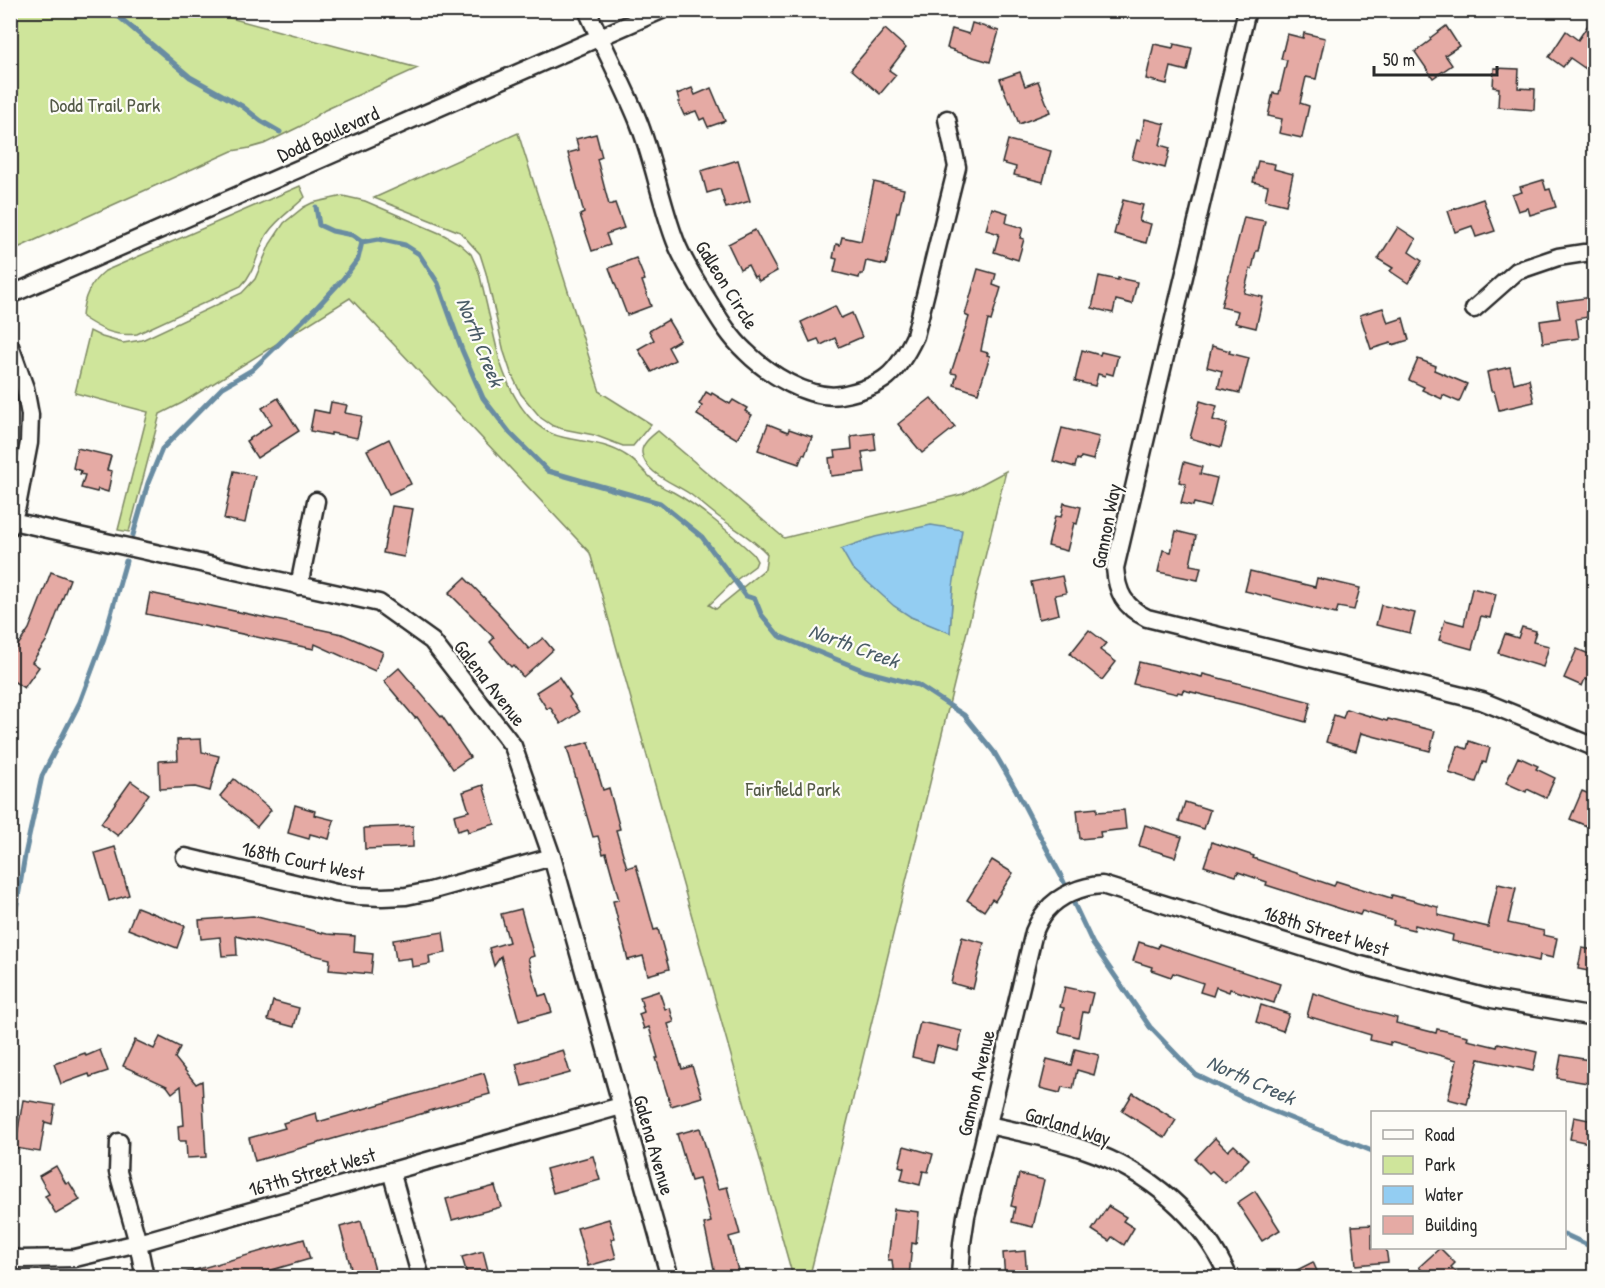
<svg xmlns="http://www.w3.org/2000/svg" width="1605" height="1288" viewBox="0 0 1605 1288" font-family="'Patrick Hand',sans-serif">
	<rect width="100%" height="100%" fill="#fdfcf7"/>
	<filter id="ink" filterUnits="userSpaceOnUse"><feTurbulence type="fractalNoise" baseFrequency=".0167" numOctaves="2"/><feDisplacementMap in="SourceGraphic" scale="12" xChannelSelector="R" yChannelSelector="G"/><feConvolveMatrix kernelMatrix="1 2 1 2 8 2 1 2 1" color-interpolation-filters="sRGB"/></filter>
	<g filter="url(#ink)">
		<!-- green -->
		<g fill="#cfe59b" stroke="#7d8863" stroke-width="1.5" fill-rule="evenodd">
			<polygon points="10,11 204,11 418,68 325,110 301,126 264,144 250,148 232,151 11,251"/>
			<polygon points="518,133 600,392 651,424 633,446 623,446 594,435 563,429 553,426 541,418 521,394 511,373 504,352 486,273 480,254 460,232 374,198"/>
			<path d="M300,186l5,11c-12,12 -28,22 -38,37 -10,17 -11,37 -26,52l-104,48c-23,3 -37,-5 -55,-17 1,-19 9,-35 23,-46z"/>
			<path d="M343,196l22,5 79,34 16,9 11,10 8,18 21,90c10,30 28,68 62,75 22,5 45,6 65,19 13,8 21,22 34,30 4,3 8,4 12,6 29,16 56,40 80,62l4,7 -2,5 -23,17 -23,22 7,4 49,-40 2,-15c-12,-14 -29,-23 -44,-34 -12,-8 -22,-18 -33,-26 -12,-8 -25,-13 -36,-22 -6,-5 -11,-11 -12,-19 -1,-9 10,-17 16,-22l126,107 179,-44 43,-23 -196,804 1,2h-18l-203,-724 -240,-255 -168,105 -22,11 -31,118 -11,-2 30,-118 -73,-19 15,-62 12,6 21,6 19,-3 100,-47 13,-14 15,-35 14,-21 20,-16 8,-4zM953,587l-3,45 -39,-15z"/>
		</g>
		<!-- water -->
		<polygon fill="#93cdf2" stroke="#698ca2" stroke-width="1.5" points="931,525 962,530 953,587 950,633 911,617 894,606 852,568 841,549 875,537"/>
		<g fill="none" stroke-linecap="round" stroke-linejoin="round">
			<!-- stream -->
			<g stroke="#698ca2" stroke-width="5">
				<polyline points="111,10 190,77 242,106 261,121 280,132"/>
				<polyline points="316,207 319,225 332,231 352,235 362,242 378,239 405,245 419,254 438,283 462,350 483,398 510,433 548,471 660,503 702,537 746,596 755,599 761,614 779,636 865,671 918,685 964,715 994,752 1016,790 1060,874 1093,944 1150,1027 1196,1075 1265,1108 1372,1151"/>
				<polyline points="133,535 148,483 162,449 223,387 252,370 318,306 343,279 358,259 362,242"/>
				<polyline points="10,945 25,855 42,776 80,702 104,638 126,561"/>
				<polyline points="1564,1234 1594,1248"/>
			</g>
		</g>
		<!-- building -->
		<g fill="#e5aaa4" stroke="#2b2b2b" stroke-width="1.5">
			<polygon points="1594,16 1594,57 1586,69 1570,58 1563,67 1549,57 1566,31 1578,40"/>
			<polygon points="972,23 999,31 990,62 953,51 954,50 947,48 952,29 969,34"/>
			<polygon points="1446,26 1459,46 1445,55 1452,65 1433,78 1415,52 1431,40 1430,38"/>
			<polygon points="885,29 906,48 889,70 896,75 880,94 851,69"/>
			<polygon points="1304,33 1325,38 1316,79 1306,77 1300,103 1309,106 1302,138 1279,133 1282,119 1268,116 1273,93 1279,94 1287,60 1281,59 1287,34 1303,38"/>
			<polygon points="1154,44 1173,48 1174,44 1192,48 1187,71 1171,67 1167,84 1146,79"/>
			<polygon points="1494,68 1519,69 1518,88 1535,89 1534,110 1498,107 1499,88 1493,87"/>
			<polygon points="1020,72 1025,86 1038,81 1050,112 1019,124 1011,102 1009,103 1000,79"/>
			<polygon points="692,88 695,95 711,88 725,121 708,127 704,118 700,120 696,111 684,115 678,102 680,102 677,94"/>
			<polygon points="1145,119 1165,124 1160,145 1170,148 1165,168 1132,159 1137,140 1140,141"/>
			<polygon points="596,134 602,157 597,159 609,205 615,203 624,228 606,234 610,245 592,251 580,215 584,213 568,153 579,150 576,139"/>
			<polygon points="1008,140 1051,151 1043,182 1014,175 1016,167 1002,163"/>
			<polygon points="738,160 750,201 726,208 720,189 707,193 701,171"/>
			<polygon points="1258,161 1275,164 1274,169 1293,174 1286,205 1265,200 1268,186 1253,182"/>
			<polygon points="1543,180 1546,190 1550,189 1556,207 1530,215 1528,208 1518,211 1512,195 1522,192 1520,187"/>
			<polygon points="874,182 904,189 899,212 897,212 886,265 866,261 863,274 860,274 859,278 834,272 837,259 833,258 836,244 840,245 842,237 861,241"/>
			<polygon points="1483,199 1495,231 1476,237 1472,226 1455,232 1448,211"/>
			<polygon points="1123,200 1143,205 1139,221 1151,224 1146,243 1114,234"/>
			<polygon points="992,208 1008,213 1006,223 1023,228 1020,238 1024,239 1018,260 994,252 999,234 986,230"/>
			<polygon points="1244,217 1265,221 1258,251 1256,251 1252,269 1250,269 1244,293 1263,297 1256,328 1235,323 1238,311 1221,307"/>
			<polygon points="1398,227 1416,239 1409,252 1422,261 1408,283 1390,271 1393,268 1378,259"/>
			<polygon points="755,230 777,271 759,281 756,276 754,277 748,265 740,269 728,244"/>
			<polygon points="636,258 645,280 642,281 651,306 627,315 609,268"/>
			<polygon points="978,269 996,274 993,285 1001,288 991,321 988,320 982,345 981,351 988,353 987,355 990,356 978,393 954,385 957,374 951,373 969,317 965,315"/>
			<polygon points="1099,276 1118,280 1118,278 1137,282 1132,304 1116,300 1113,313 1092,308"/>
			<polygon points="1592,297 1594,316 1576,319 1579,338 1543,343 1540,321 1560,318 1557,302"/>
			<polygon points="835,306 841,318 852,313 862,337 839,347 835,338 821,345 818,339 810,342 801,322"/>
			<polygon points="1383,308 1388,323 1403,318 1409,340 1392,345 1391,343 1371,349 1360,315"/>
			<polygon points="668,320 680,340 668,347 675,360 652,372 638,349 654,340 649,331"/>
			<polygon points="1212,346 1230,351 1229,353 1249,358 1240,393 1218,388 1222,371 1207,367"/>
			<polygon points="1082,350 1100,355 1101,352 1118,356 1113,375 1106,373 1105,376 1098,374 1095,386 1075,381"/>
			<polygon points="1418,359 1436,366 1434,370 1467,384 1459,402 1443,395 1442,399 1422,390 1424,387 1409,380"/>
			<polygon points="1510,367 1514,383 1529,379 1534,402 1499,410 1494,391 1491,391 1487,372"/>
			<polygon points="706,392 711,395 712,393 730,404 733,400 747,408 745,411 752,415 737,439 697,415 702,406 699,404"/>
			<polygon points="278,398 299,431 257,458 246,441 272,424 262,408"/>
			<polygon points="931,398 955,427 922,453 898,424"/>
			<polygon points="1200,401 1217,406 1213,420 1227,424 1221,447 1190,438"/>
			<polygon points="331,402 347,405 345,413 362,416 357,438 331,433 331,435 310,431 314,410 329,413"/>
			<polygon points="768,424 788,432 789,429 812,437 805,455 803,454 799,464 758,450"/>
			<polygon points="1062,428 1099,437 1093,460 1081,457 1080,460 1077,459 1075,467 1053,461"/>
			<polygon points="874,433 876,450 862,452 865,472 831,476 829,458 836,457 835,451 852,449 851,436"/>
			<polygon points="389,439 411,484 389,494 367,450"/>
			<polygon points="77,448 111,456 107,470 112,471 108,492 98,489 97,492 81,488 85,475 80,474 81,471 73,468"/>
			<polygon points="1184,462 1202,467 1200,474 1217,478 1210,507 1194,503 1193,506 1181,503 1186,484 1179,482"/>
			<polygon points="234,471 255,476 245,523 224,519"/>
			<polygon points="1064,503 1081,507 1077,524 1074,523 1067,551 1048,546 1055,516 1061,517"/>
			<polygon points="392,506 413,509 404,557 383,553"/>
			<polygon points="1176,531 1196,536 1190,565 1201,567 1198,580 1158,572 1163,550 1171,552"/>
			<polygon points="1250,571 1315,587 1317,578 1360,588 1354,610 1338,607 1336,614 1245,591"/>
			<polygon points="51,572 70,579 47,640 32,662 39,667 24,688 10,679 10,657 29,629"/>
			<polygon points="1062,576 1066,593 1055,595 1059,614 1039,619 1031,582"/>
			<polygon points="465,578 499,613 498,614 529,649 543,638 553,650 523,677 513,665 511,667 490,642 494,638 449,593"/>
			<polygon points="1472,588 1496,594 1490,618 1481,616 1472,649 1439,640 1445,620 1464,625"/>
			<polygon points="150,593 342,634 383,652 375,671 315,644 314,649 146,614"/>
			<polygon points="1381,605 1415,613 1410,633 1376,625"/>
			<polygon points="1522,627 1536,631 1533,642 1549,646 1543,667 1498,653 1505,634 1518,638"/>
			<polygon points="1089,630 1106,643 1100,650 1116,662 1102,680 1070,654"/>
			<polygon points="1577,649 1594,656 1594,683 1585,679 1582,686 1564,678"/>
			<polygon points="1139,662 1202,677 1203,674 1311,702 1306,722 1244,705 1183,690 1182,693 1178,692 1177,694 1133,684"/>
			<polygon points="399,668 441,717 442,716 470,757 453,769 417,717 415,718 384,681"/>
			<polygon points="559,677 571,695 569,697 579,712 561,724 550,707 547,709 536,692"/>
			<polygon points="1346,709 1387,721 1388,719 1435,731 1430,751 1361,733 1356,751 1326,742 1334,715 1343,718"/>
			<polygon points="201,739 202,752 219,756 210,791 195,787 160,789 159,761 178,760 177,740"/>
			<polygon points="1469,741 1490,748 1486,763 1483,762 1476,782 1449,773 1458,746 1467,749"/>
			<polygon points="589,742 603,790 609,788 620,829 616,830 627,868 636,865 654,930 658,929 669,969 648,975 643,956 628,960 613,901 619,900 606,853 603,854 598,836 593,837 567,748"/>
			<polygon points="1518,757 1538,766 1536,769 1555,778 1546,798 1527,789 1526,792 1506,783"/>
			<polygon points="234,779 271,810 257,827 220,796"/>
			<polygon points="131,781 149,794 118,836 101,823"/>
			<polygon points="483,785 495,824 468,832 467,828 458,831 454,815 469,811 463,792"/>
			<polygon points="1582,791 1594,796 1594,829 1570,819"/>
			<polygon points="1185,802 1210,810 1204,829 1179,821"/>
			<polygon points="295,805 315,811 314,815 334,820 329,839 310,834 309,839 288,833"/>
			<polygon points="1097,808 1097,812 1124,810 1126,829 1100,832 1101,837 1080,839 1077,810"/>
			<polygon points="1145,825 1182,837 1175,857 1139,846"/>
			<polygon points="413,826 413,847 365,849 364,828"/>
			<polygon points="1212,842 1254,856 1253,858 1334,886 1336,881 1391,898 1392,895 1438,907 1438,915 1488,927 1498,884 1516,888 1508,923 1544,931 1543,935 1557,938 1553,958 1540,955 1539,961 1452,941 1453,935 1415,925 1414,930 1393,925 1394,921 1362,911 1360,915 1266,885 1267,882 1238,872 1236,876 1204,866"/>
			<polygon points="115,847 129,895 109,901 95,853"/>
			<polygon points="992,860 1013,873 995,901 992,899 984,911 967,900"/>
			<polygon points="137,907 185,926 177,948 128,929"/>
			<polygon points="521,909 534,956 528,958 539,996 546,994 552,1012 519,1021 501,956 494,966 489,948 509,942 501,914"/>
			<polygon points="253,916 327,934 355,936 354,952 373,954 371,974 329,970 330,959 236,936 237,955 222,956 220,937 201,939 199,920"/>
			<polygon points="443,932 446,953 429,956 430,964 412,967 411,958 396,960 393,940"/>
			<polygon points="962,937 984,943 973,989 951,983"/>
			<polygon points="1139,942 1158,948 1159,944 1280,984 1274,1003 1230,989 1229,992 1216,987 1213,996 1200,992 1203,983 1173,973 1171,977 1151,970 1152,967 1133,961"/>
			<polygon points="1582,948 1594,950 1594,972 1578,969"/>
			<polygon points="1065,987 1093,993 1088,1013 1083,1012 1078,1037 1059,1032 1064,1008 1060,1007"/>
			<polygon points="659,991 665,1009 670,1008 674,1022 668,1024 682,1069 692,1066 702,1097 671,1106 656,1058 658,1058 649,1027 644,1029 639,1014 644,1012 640,997"/>
			<polygon points="1313,993 1358,1007 1358,1008 1397,1018 1396,1023 1436,1033 1437,1029 1468,1036 1467,1040 1497,1047 1498,1043 1537,1052 1533,1071 1479,1059 1467,1104 1448,1099 1457,1060 1390,1042 1390,1045 1370,1040 1371,1035 1307,1016"/>
			<polygon points="273,1001 299,1008 294,1027 268,1020"/>
			<polygon points="1261,1005 1289,1014 1283,1031 1256,1022"/>
			<polygon points="920,1022 962,1031 958,1051 937,1046 933,1062 912,1057"/>
			<polygon points="160,1037 180,1047 175,1058 196,1084 202,1081 206,1157 187,1158 186,1141 179,1141 178,1126 184,1125 181,1086 172,1093 167,1086 123,1066 135,1040 154,1049"/>
			<polygon points="1075,1049 1099,1055 1094,1075 1077,1070 1073,1089 1062,1087 1060,1093 1040,1088 1047,1059 1071,1065"/>
			<polygon points="100,1050 108,1071 90,1077 89,1074 61,1084 54,1064 85,1053 86,1056"/>
			<polygon points="563,1050 570,1073 522,1086 516,1064"/>
			<polygon points="1561,1055 1594,1061 1594,1084 1557,1078"/>
			<polygon points="484,1073 490,1094 428,1111 428,1112 255,1161 249,1138 285,1128 283,1123 316,1113 318,1122 436,1088 436,1086"/>
			<polygon points="1133,1093 1176,1120 1165,1138 1122,1111"/>
			<polygon points="23,1100 55,1105 52,1124 45,1122 40,1152 15,1148"/>
			<polygon points="1574,1117 1594,1121 1594,1144 1570,1139"/>
			<polygon points="700,1128 718,1189 727,1187 740,1234 729,1237 740,1278 716,1278 704,1224 711,1222 699,1179 691,1181 677,1134"/>
			<polygon points="1215,1138 1228,1151 1234,1145 1249,1159 1225,1183 1212,1171 1209,1173 1195,1159"/>
			<polygon points="904,1146 933,1154 928,1172 923,1171 920,1185 901,1180 904,1168 899,1166"/>
			<polygon points="593,1156 600,1180 553,1193 546,1169"/>
			<polygon points="56,1166 66,1184 69,1182 80,1200 56,1214 45,1196 49,1194 39,1176"/>
			<polygon points="1019,1174 1044,1180 1033,1227 1012,1222 1015,1207 1011,1206"/>
			<polygon points="495,1186 501,1207 452,1220 446,1199"/>
			<polygon points="1255,1191 1280,1230 1262,1241 1237,1203"/>
			<polygon points="1108,1206 1126,1217 1123,1221 1134,1228 1124,1245 1112,1237 1109,1241 1092,1230"/>
			<polygon points="894,1209 919,1212 916,1244 912,1243 909,1278 894,1278 892,1260 888,1260"/>
			<polygon points="609,1219 615,1238 611,1239 616,1258 588,1266 577,1228"/>
			<polygon points="361,1221 375,1270 353,1276 340,1227"/>
			<polygon points="1372,1225 1372,1248 1386,1248 1388,1262 1356,1265 1352,1226"/>
			<polygon points="304,1239 310,1259 244,1278 181,1278 181,1274"/>
			<polygon points="1440,1248 1455,1263 1451,1267 1462,1278 1429,1278 1419,1267"/>
			<polygon points="483,1251 490,1278 468,1278 462,1257"/>
			<polygon points="1025,1251 1027,1278 1005,1278 1003,1253"/>
			<polygon points="1313,1262 1320,1278 1281,1278"/>
		</g>
		<g fill="none" stroke-linecap="round" stroke-linejoin="round">
			<!-- minor casing -->
			<g stroke="#2b2b2b" stroke-width="21">
				<g id="minor">
					<path d="M587,10c16,36 35,72 50,108 16,39 23,82 38,122 7,19 19,38 30,56 12,19 23,39 40,55 22,22 63,49 96,44 42,-8 56,-21 74,-59l42,-169 -10,-48"/>
					<path d="M1247,10l-132,558c2,24 9,39 32,50l335,83 112,46"/>
					<polyline points="10,295 662,10"/>
					<polyline points="1474,309 1517,271 1558,257 1584,253 1594,253"/>
					<polyline points="10,346 25,388 30,415 29,443 17,506 10,527"/>
					<polyline points="12,521 379,603 432,641 513,746 552,857 670,1278"/>
					<polyline points="299,586 316,501"/>
					<polyline points="185,857 336,893 359,896 382,897 406,896 430,891 552,857"/>
					<path d="M988,1125c33,7 66,14 98,25 62,21 117,67 143,128"/>
					<polyline points="119,1142 118,1172 138,1243 145,1278"/>
					<polyline points="391,1171 421,1278"/>
					<polyline points="10,1257 19,1259 75,1258 138,1243 621,1106"/>
					<path d="M960,1278l2,-35 4,-27 68,-284c3,-7 7,-15 12,-21 13,-16 36,-25 56,-26l251,78 139,36 102,18"/>
				</g>
			</g>
			<!-- minor -->
			<use href="#minor" stroke="#fdfcf7" stroke-width="16"/>
		</g>
	</g>
	<g text-anchor="middle" stroke-width="4.5" stroke-linejoin="round" paint-order="stroke">
		<!-- park labels -->
		<g font-size="20" fill="#545a47" stroke="#fdfcf7">
			<text x="105" y="112">Dodd Trail Park</text>
			<text x="793" y="796">Fairfield Park</text>
		</g>
		<!-- street labels -->
		<g font-size="20" fill="#2b2b2b" stroke="#fdfcf7">
			<text transform="translate(328 134) rotate(-24)" y="7">Dodd Boulevard</text>
			<text transform="translate(727 285) rotate(58)" y="7">Galleon Circle</text>
			<text transform="translate(1106 526) rotate(-79)" y="7">Gannon Way</text>
			<text transform="translate(490 683) rotate(52)" y="7">Galena Avenue</text>
			<text transform="translate(303 861) rotate(12)" y="7">168th Court West</text>
			<text transform="translate(1326 931) rotate(17)" y="7">168th Street West</text>
			<text transform="translate(976 1083) rotate(-77)" y="7">Gannon Avenue</text>
			<text transform="translate(1068 1126) rotate(17)" y="7">Garland Way</text>
			<text transform="translate(654 1145) rotate(74)" y="7">Galena Avenue</text>
			<text transform="translate(312 1172) rotate(-16)" y="7">167th Street West</text>
		</g>
		<!-- water labels -->
		<g font-size="21" font-style="italic" fill="#4a5c67" stroke="#fdfcf7">
			<text transform="translate(480 342) rotate(68)" y="7">North Creek</text>
			<text transform="translate(854 646) rotate(20)" y="7">North Creek</text>
			<text transform="translate(1251 1080) rotate(24)" y="7">North Creek</text>
		</g>
	</g>
	<!-- margin -->
	<rect width="1605" height="1288" fill="none" stroke="#fdfcf7" stroke-width="36"/>
	<rect x="18" y="18" width="1569" height="1252" fill="none" stroke="#2b2b2b" stroke-width="2" filter="url(#ink)"/>
	<!-- legend -->
	<rect x="1371" y="1111" width="195" height="138" fill="#fdfcf7" stroke="#a9a8a5" stroke-width="1.5"/>
	<rect x="1383" y="1130" width="30" height="9" fill="#fdfcf7" stroke="#a9a8a5" stroke-width="1.5"/>
	<text x="1425" y="1141" font-size="18" fill="#2b2b2b">Road</text>
	<rect x="1383" y="1156" width="30" height="18" fill="#cfe59b" stroke="#a9a8a5" stroke-width="1.5"/>
	<text x="1425" y="1171" font-size="18" fill="#2b2b2b">Park</text>
	<rect x="1383" y="1186" width="30" height="18" fill="#93cdf2" stroke="#a9a8a5" stroke-width="1.5"/>
	<text x="1425" y="1201" font-size="18" fill="#2b2b2b">Water</text>
	<rect x="1383" y="1216" width="30" height="18" fill="#e5aaa4" stroke="#a9a8a5" stroke-width="1.5"/>
	<text x="1425" y="1231" font-size="18" fill="#2b2b2b">Building</text>
	<!-- scale -->
	<path d="M1374 66v9h123v-9" fill="none" stroke="#2b2b2b" stroke-width="3"/>
	<text x="1383" y="66" font-size="18" fill="#2b2b2b" stroke="#fdfcf7" stroke-width="4.5" paint-order="stroke">50 m</text>
</svg>
